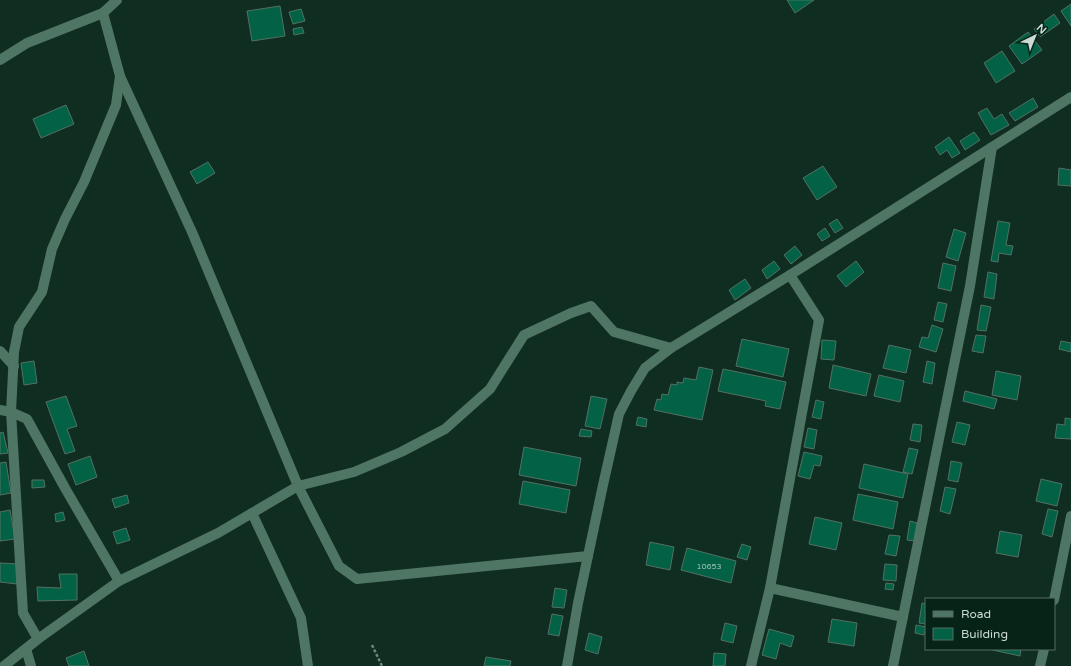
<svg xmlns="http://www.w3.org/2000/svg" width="1071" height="666" viewBox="0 0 1071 666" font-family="'Varela Round',sans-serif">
	<rect width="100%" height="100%" fill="#102d21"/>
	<!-- building -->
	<g fill="#036245" stroke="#537063">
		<polygon points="787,0 814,0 795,13"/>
		<polygon points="1071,4 1071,26 1061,11"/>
		<polygon points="280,6 285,36 252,41 247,11"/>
		<polygon points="301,9 305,21 293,24 289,12"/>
		<polygon points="1054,14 1060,23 1040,37 1034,29"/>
		<polygon points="302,27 304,33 294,35 293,29"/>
		<polygon points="1028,32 1042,50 1022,64 1009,46"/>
		<polygon points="1002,51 1015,71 996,83 984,63"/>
		<polygon points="1033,98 1038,107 1015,121 1009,113"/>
		<polygon points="66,105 74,124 41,138 33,119"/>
		<polygon points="987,108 994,119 1002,114 1009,125 991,135 978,113"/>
		<polygon points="974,132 980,140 965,150 960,141"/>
		<polygon points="949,137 960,153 952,158 947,150 940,155 935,147"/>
		<polygon points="208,162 215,173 197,184 190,172"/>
		<polygon points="823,166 837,187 817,200 803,178"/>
		<polygon points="1059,168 1071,170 1071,186 1058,185"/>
		<polygon points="837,219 843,228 835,233 829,224"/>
		<polygon points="998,221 1010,223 1006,245 1013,246 1011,255 999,253 998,262 991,261"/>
		<polygon points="825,228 830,236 822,241 817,234"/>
		<polygon points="954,229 966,233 958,261 946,257"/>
		<polygon points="795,246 802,255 791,264 784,255"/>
		<polygon points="774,261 780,269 767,279 762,270"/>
		<polygon points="856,261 864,272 846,287 837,276"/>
		<polygon points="943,263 956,266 951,291 938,288"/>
		<polygon points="988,272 997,274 994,299 984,297"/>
		<polygon points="745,279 751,288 735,300 729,290"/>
		<polygon points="938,302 947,304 943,322 934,320"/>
		<polygon points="981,305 991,307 986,331 977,330"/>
		<polygon points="932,325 943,329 936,352 919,347 922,337 928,338"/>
		<polygon points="976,335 986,336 983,353 972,351"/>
		<polygon points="742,339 789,349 783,377 736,366"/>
		<polygon points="822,340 836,341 834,360 821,359"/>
		<polygon points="1061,341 1071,343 1071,352 1059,349"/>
		<polygon points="889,345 911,350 906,373 883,368"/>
		<polygon points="34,361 37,383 24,385 21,363"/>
		<polygon points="927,361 935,363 932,384 923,382"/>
		<polygon points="833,365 871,374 866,396 829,388"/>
		<polygon points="699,367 713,370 702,420 654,410 657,399 661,400 662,394 668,395 671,384 677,385 677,382 683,383 684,378 696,380"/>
		<polygon points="723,369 786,382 780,409 765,406 766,401 718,391"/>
		<polygon points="996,371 1021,376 1017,400 992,395"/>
		<polygon points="879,375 904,381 900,402 874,396"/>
		<polygon points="965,391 997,399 994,409 963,401"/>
		<polygon points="66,396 77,426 67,429 75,451 65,454 46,402"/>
		<polygon points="591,396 607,399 600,429 585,426"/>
		<polygon points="816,400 824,402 821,419 812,417"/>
		<polygon points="638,417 647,419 646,427 636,425"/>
		<polygon points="1065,418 1071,419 1071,439 1055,438 1057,424 1065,425"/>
		<polygon points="957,422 970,425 965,445 952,442"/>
		<polygon points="913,424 922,425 920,442 910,440"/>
		<polygon points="808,428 817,430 814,449 804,447"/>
		<polygon points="581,429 592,431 591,437 579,436"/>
		<polygon points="3,432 8,453 0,454 0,433"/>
		<polygon points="524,447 581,458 576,486 519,475"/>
		<polygon points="909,448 918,450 912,474 903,472"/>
		<polygon points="804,452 822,456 820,466 814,465 810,479 798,476"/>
		<polygon points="90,456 97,477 76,485 68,464"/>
		<polygon points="951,461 962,463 958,482 948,480"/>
		<polygon points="6,462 11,493 0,495 0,463"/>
		<polygon points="864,464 908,474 903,498 859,488"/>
		<polygon points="1041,479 1062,484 1057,506 1036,501"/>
		<polygon points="32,480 44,480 45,487 32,488"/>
		<polygon points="523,481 570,490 566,513 519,504"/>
		<polygon points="945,487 956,489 950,514 940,511"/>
		<polygon points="858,494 898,502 893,529 853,520"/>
		<polygon points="127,495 129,503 115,508 112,499"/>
		<polygon points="1048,509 1058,511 1052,537 1042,534"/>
		<polygon points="10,510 15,539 0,541 0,512"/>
		<polygon points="63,512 65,520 56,522 55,514"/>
		<polygon points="815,517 842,523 836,550 809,544"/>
		<polygon points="910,521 917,523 914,541 907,540"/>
		<polygon points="126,528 130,540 117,544 113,532"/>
		<polygon points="1000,531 1022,535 1018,557 996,553"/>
		<polygon points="889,535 900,536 896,556 885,554"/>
		<polygon points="650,542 674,547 670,570 646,565"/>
		<polygon points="742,544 751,547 747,560 737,557"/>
		<polygon points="687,548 736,561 731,583 681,570"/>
		<polygon points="0,563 18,564 17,584 0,582"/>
		<polygon points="885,564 897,565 896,581 883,580"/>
		<polygon points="59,574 77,574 77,600 38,601 37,587 61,588"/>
		<polygon points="886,583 894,584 893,590 885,589"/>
		<polygon points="555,588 567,590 564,608 552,607"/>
		<polygon points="922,603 926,604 926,624 919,623"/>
		<polygon points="552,614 563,616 559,636 548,634"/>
		<polygon points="832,619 857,623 854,646 828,642"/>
		<polygon points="725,623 737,626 733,643 721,640"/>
		<polygon points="916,625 926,627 924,635 915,633"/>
		<polygon points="769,629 794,636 791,647 780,643 776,659 762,655"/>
		<polygon points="589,633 602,637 598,654 585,650"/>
		<polygon points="988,649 1021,649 1020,656"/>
		<polygon points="84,651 89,666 69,666 66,658"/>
		<polygon points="714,653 726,654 725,666 713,666"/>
		<polygon points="486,657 511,661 510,666 484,666"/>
	</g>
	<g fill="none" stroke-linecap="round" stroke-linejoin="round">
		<!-- path -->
		<polyline stroke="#70877d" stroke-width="2.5" stroke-dasharray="3 2" stroke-linecap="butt" points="372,645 382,666"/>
		<!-- minor -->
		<g stroke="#4f7564" stroke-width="10">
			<polyline points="0,60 27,43 103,13"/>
			<polyline points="120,76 192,232 298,486 339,566 357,579 588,556"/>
			<polyline points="0,351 14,366"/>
			<polyline points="0,410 11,412 27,419 65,488 119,581"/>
			<polyline points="252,513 301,618 308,666"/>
			<polyline points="770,588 903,617"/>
			<polyline points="1054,600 1071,516"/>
			<polyline points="38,639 23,613 11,412 14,352 19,327 42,292 52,249 65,219 84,182 116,105 120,76 103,13 117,0"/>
			<polyline points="26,649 31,666"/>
			<polyline points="4,666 38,639 119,581 218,533 298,486 354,472 401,452 445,429 490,389 524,335 571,313 591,306 614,332 671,348"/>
			<polyline points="567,666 578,603 603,485 619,414 631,391 645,368 671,348 790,275 1071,97"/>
			<polyline points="751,666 770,588 819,320 790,275"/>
			<polyline points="893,666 970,286 992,147"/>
			<polyline points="1040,666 1044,649"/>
		</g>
	</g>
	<g text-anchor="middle" stroke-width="3.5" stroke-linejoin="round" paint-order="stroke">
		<!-- number labels -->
		<g font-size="8" fill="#99bdb0">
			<text x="709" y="569">10653</text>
		</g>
	</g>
	<!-- legend -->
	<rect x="925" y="598" width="130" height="52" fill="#062318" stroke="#556d63"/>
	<rect x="933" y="611" width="20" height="6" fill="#4f7564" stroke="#556d63"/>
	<text x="961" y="618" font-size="12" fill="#cbdbd3">Road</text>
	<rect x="933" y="628" width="20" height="12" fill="#036245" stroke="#556d63"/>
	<text x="961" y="638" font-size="12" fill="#cbdbd3">Building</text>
	<!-- north arrow -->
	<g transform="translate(1035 36) rotate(43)" stroke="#062318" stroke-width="3" paint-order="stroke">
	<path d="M0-3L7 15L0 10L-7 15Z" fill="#cbdbd3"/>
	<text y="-6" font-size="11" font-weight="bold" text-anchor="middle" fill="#cbdbd3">N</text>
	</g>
</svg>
